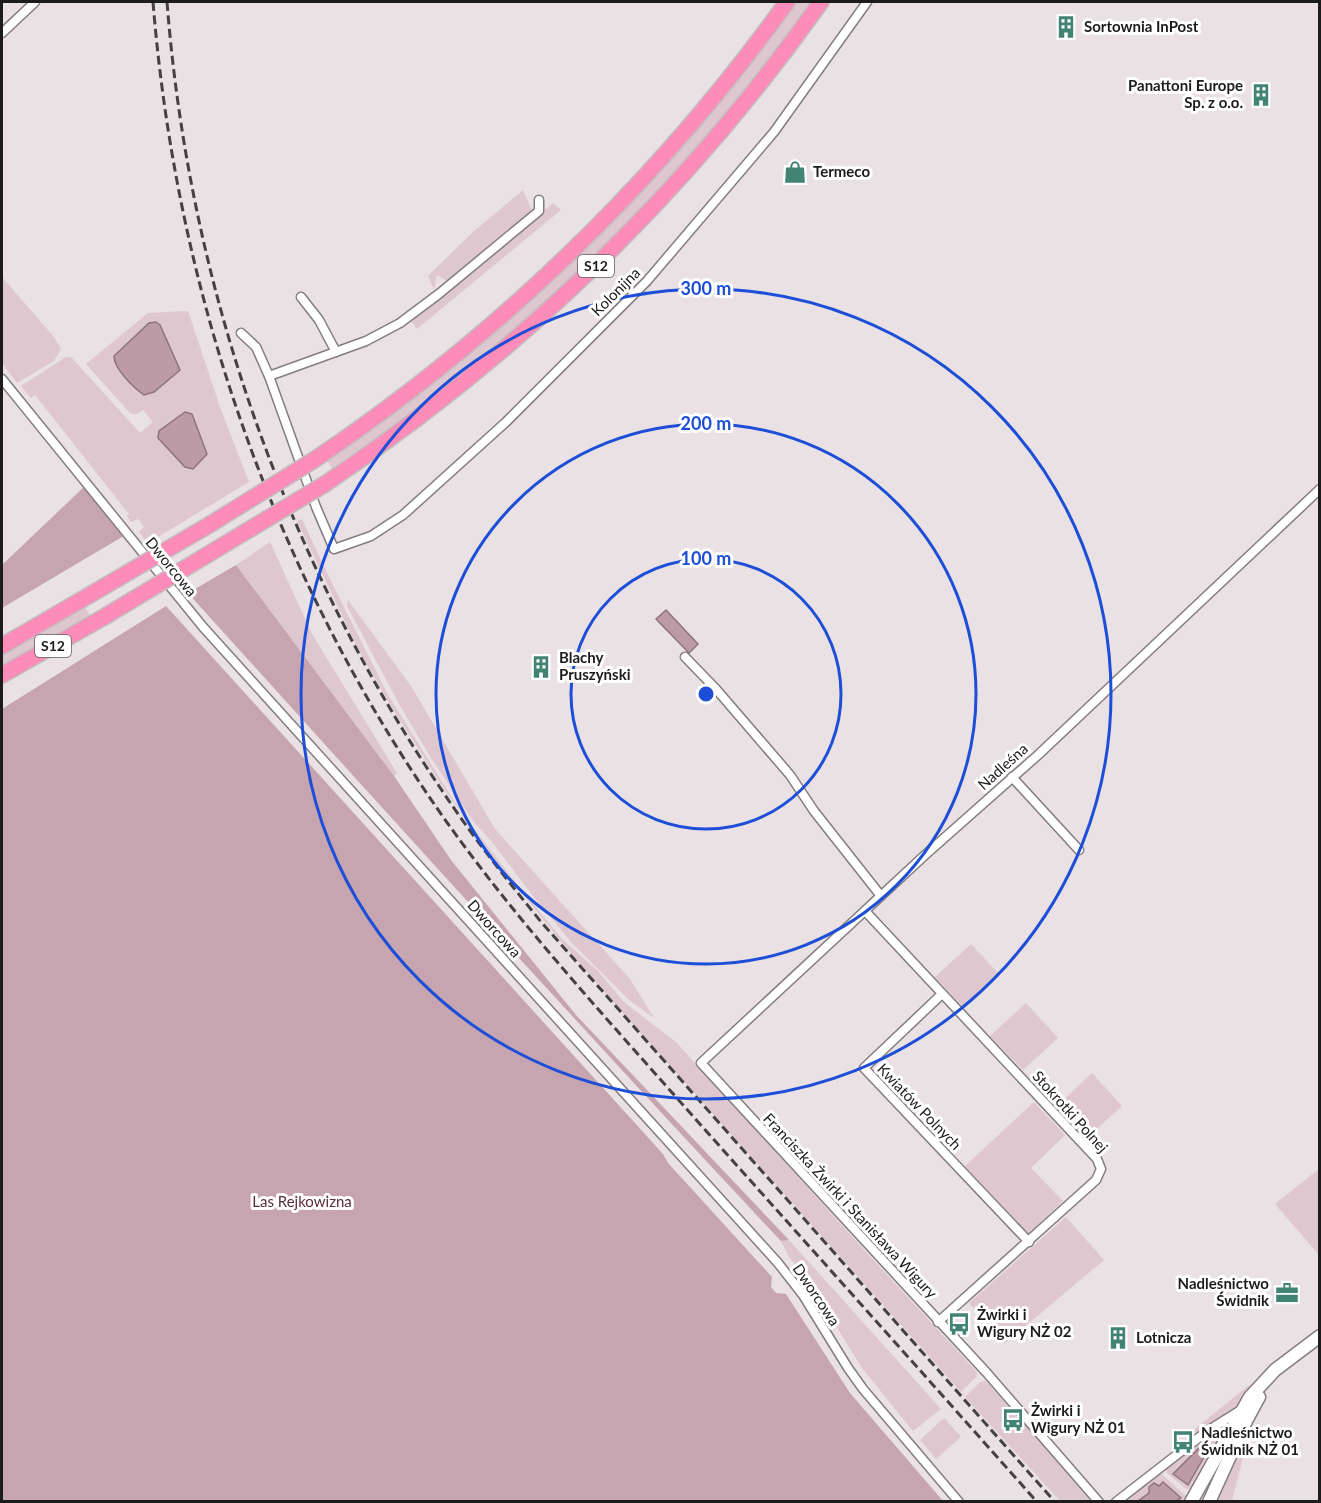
<svg xmlns="http://www.w3.org/2000/svg" width="1321" height="1503" viewBox="0 0 1321 1503" font-family="Lato,sans-serif">
	<rect width="100%" height="100%" fill="#e9e1e3"/>
	<!-- green -->
	<g fill="#dfc7cf">
		<polygon points="793,2 814,2 793,31 682,169 555,298 429,402 332,468 326,459 505,322"/>
		<polygon points="523,190 532,211 447,281 437,275 434,290 428,276 473,232"/>
		<polygon points="553,203 561,210 417,329 411,321 475,271"/>
		<polygon points="2,277 54,337 61,349 54,361 17,383 2,363"/>
		<polygon points="188,311 220,407 249,482 148,543 139,532 144,527 138,519 131,522 127,516 129,514 35,395 31,398 21,386 66,357 71,357 140,433 153,422 143,410 135,415 130,413 86,364 148,313"/>
		<polygon points="302,519 326,571 388,695 461,812 516,883 562,939 597,970 625,1003 676,1042 866,1252 977,1372 976,1377 961,1392 614,1003 559,939 490,853 444,789 389,703 359,651 297,521"/>
		<polygon points="270,542 312,634 397,773 394,776 236,565"/>
		<polygon points="348,600 411,686 495,829 630,979 654,1018 629,1000 572,943 533,896 492,842 473,821 431,758 399,704 347,606"/>
		<polygon points="84,605 91,617 2,669 2,652"/>
		<polygon points="971,944 998,973 963,1007 935,977"/>
		<polygon points="1026,1003 1058,1038 1023,1070 990,1036"/>
		<polygon points="1092,1073 1122,1106 1087,1138 1057,1106"/>
		<polygon points="1034,1102 1065,1135 1031,1168 1063,1201 1028,1234 965,1166"/>
		<polygon points="1319,1169 1319,1255 1275,1204"/>
		<polygon points="1066,1217 1104,1260 1004,1344 969,1303"/>
		<polygon points="789,1240 941,1409 913,1431 862,1368 807,1279 789,1257 781,1241"/>
		<polygon points="986,1381 1089,1499 1092,1501 1060,1501 965,1397 980,1382"/>
		<polygon points="1249,1385 1250,1388 1235,1409 1195,1434 1195,1429"/>
		<polygon points="944,1418 961,1437 936,1459 920,1440"/>
		<polygon points="1230,1420 1232,1421 1191,1489 1186,1489 1167,1473 1166,1467"/>
		<polygon points="1237,1448 1245,1450 1232,1501 1217,1502"/>
		<polygon points="1159,1472 1187,1497 1184,1501 1123,1502"/>
	</g>
	<!-- forest -->
	<g fill="#c7a5b0">
		<polygon points="86,485 127,534 2,608 2,565"/>
		<path d="M236,565l158,211 57,84 125,155 213,225 -8,1c-200,-213 -397,-431 -593,-648z"/>
		<polygon points="166,606 663,1154 668,1163 772,1277 771,1287 776,1293 786,1294 850,1393 943,1501 2,1501 2,709"/>
	</g>
	<!-- water -->
	<g fill="#bc9aa6" stroke="#8d747d" stroke-width="1.5">
		<path d="M156,322l4,3 20,45 -26,22 -10,3c-10,-7 -30,-26 -30,-39l35,-33z"/>
		<polygon points="185,412 192,414 207,454 193,469 185,467 158,438 159,431"/>
		<polygon points="666,610 698,644 689,653 656,619"/>
		<polygon points="1206,1441 1211,1445 1188,1485 1173,1474"/>
		<polygon points="1163,1482 1181,1498 1176,1501 1138,1501 1149,1493 1149,1487 1154,1483 1159,1486"/>
	</g>
	<g fill="none" stroke-linecap="round" stroke-linejoin="round">
		<!-- street casing -->
		<g stroke="#847d7f" stroke-width="11">
			<g id="street">
				<polyline points="2,33 35,2"/>
				<polyline points="539,200 539,211 440,293 400,323 366,341 269,376 316,507 334,549 371,536 403,515 506,422 647,281 774,132 867,2"/>
				<polyline points="301,297 319,320 336,352"/>
				<polyline points="241,333 256,347 269,376"/>
				<polyline points="2,379 203,627 778,1263 803,1295 848,1368 863,1389 959,1502"/>
				<polyline points="685,657 716,689 790,775 814,811 881,896"/>
				<polyline points="1012,777 1079,850"/>
				<polyline points="865,911 1097,1159 1101,1169 1096,1180 938,1322"/>
				<polyline points="942,994 864,1068 1029,1242"/>
				<polyline points="1099,1502 986,1372 701,1063 925,855 1038,755 1320,489"/>
				<polyline points="1116,1502 1206,1432 1241,1410"/>
			</g>
		</g>
		<!-- secondary casing -->
		<g stroke="#847d7f" stroke-width="15">
			<g id="secondary">
				<polyline points="1191,1502 1250,1397 1275,1370 1320,1336"/>
				<polyline points="1209,1502 1246,1421 1259,1397"/>
			</g>
		</g>
		<!-- highway casing -->
		<g stroke="#c0bfbf" stroke-width="18">
			<g id="highway">
				<path d="M314,460c184,-124 344,-279 473,-458"/>
				<path d="M325,484c195,-131 360,-290 496,-482"/>
				<polyline points="2,646 88,596"/>
				<polyline points="2,675 104,617"/>
			</g>
		</g>
		<!-- street -->
		<use href="#street" stroke="#fff" stroke-width="8"/>
		<!-- secondary -->
		<use href="#secondary" stroke="#fff" stroke-width="12"/>
		<!-- highway -->
		<use href="#highway" stroke="#fd8cb9" stroke-width="15"/>
		<!-- rail -->
		<g stroke="#454142" stroke-width="3" stroke-dasharray="9 4.5" stroke-linecap="butt">
			<path d="M153,2c22,274 110,541 261,772 80,123 180,230 277,340 115,129 231,258 346,388"/>
			<path d="M167,2c22,282 116,553 274,787 31,47 66,91 101,134l513,579"/>
		</g>
		<!-- highway-bridge casing -->
		<g stroke="#c0bfbf" stroke-width="18" stroke-linecap="butt">
			<g id="highway-bridge">
				<polyline points="88,596 209,525 314,460"/>
				<polyline points="104,617 325,484"/>
			</g>
		</g>
		<!-- highway-bridge -->
		<use href="#highway-bridge" stroke="#fd8cb9" stroke-width="15"/>
	</g>
	<!-- distance rings -->
	<g fill="none" stroke="#1d4ed8" stroke-width="3">
		<circle cx="706" cy="694" r="135"/>
		<circle cx="706" cy="694" r="270"/>
		<circle cx="706" cy="694" r="405"/>
	</g>
	<!-- icons -->
	<defs>
		<g id="building-bare" transform="scale(1.8)"><path d="M-4-6H4V6H1V3H-1V6H-4ZM-2.5-4.3h1.7v1.8h-1.7ZM.8-4.3h1.7v1.8H.8ZM-2.5-1h1.7V.8h-1.7ZM.8-1h1.7V.8H.8Z" fill="#428474" stroke="#fff" stroke-width="2.5" paint-order="stroke"/></g>
		<g id="shop-bare" transform="scale(1.8)"><path d="M-5-2.5h2.3a2.7 3.5 0 0 1 5.4 0H5L5.5 6h-11ZM-1.5-2.5h3a1.5 2.3 0 0 0-3 0Z" fill="#428474" stroke="#fff" stroke-width="2.5" paint-order="stroke"/></g>
		<g id="office-bare" transform="scale(1.8)"><path d="M-6-3h4V-5.5h4V-3h4V5H-6ZM-1-4.5V-3h2v-1.5ZM-6 0V1H6V0Z" fill="#428474" stroke="#fff" stroke-width="2.5" paint-order="stroke"/></g>
		<g id="bus-bare" transform="scale(1.8)"><path d="M-5-6H5V4H4V6H2V4H-2V6H-4V4H-5ZM-3.5-4V0h7V-4ZM-3.5 1.2v1.5H-2V1.2ZM2 1.2v1.5H3.5V1.2Z" fill="#428474" stroke="#fff" stroke-width="2.5" paint-order="stroke"/></g>
	</defs>
	<g fill-rule="evenodd">
		<use href="#building-bare" x="1066" y="27"/>
		<use href="#building-bare" x="1261" y="95"/>
		<use href="#shop-bare" x="795" y="172"/>
		<use href="#building-bare" x="541" y="667"/>
		<use href="#office-bare" x="1287" y="1293"/>
		<use href="#bus-bare" x="959" y="1324"/>
		<use href="#building-bare" x="1118" y="1338"/>
		<use href="#bus-bare" x="1013" y="1420"/>
		<use href="#bus-bare" x="1183" y="1442"/>
	</g>
	<g text-anchor="middle" stroke-width="6" stroke-linejoin="round" paint-order="stroke">
		<!-- shield labels -->
		<g fill="#fff" stroke="#625f60" stroke-width="1.5">
			<rect x="578" y="255" width="36" height="22" rx="4.5"/>
			<rect x="35" y="635" width="36" height="22" rx="4.5"/>
		</g>
		<g font-size="14" font-weight="bold" fill="#1e1b1c">
			<text x="596" y="271">S12</text>
			<text x="53" y="651">S12</text>
		</g>
		<!-- poi labels -->
		<g font-size="15" font-weight="bold" fill="#1e1b1c" stroke="#fff" text-anchor="start">
			<text x="1084" y="32">Sortownia InPost</text>
			<text x="1243" y="91" text-anchor="end">Panattoni Europe<tspan x="1243" dy="17">Sp. z o.o.</tspan></text>
			<text x="813" y="177">Termeco</text>
			<text x="559" y="663">Blachy<tspan x="559" dy="17">Pruszyński</tspan></text>
			<text x="1269" y="1289" text-anchor="end">Nadleśnictwo<tspan x="1269" dy="17">Świdnik</tspan></text>
			<text x="977" y="1320">Żwirki i<tspan x="977" dy="17">Wigury NŻ 02</tspan></text>
			<text x="1136" y="1343">Lotnicza</text>
			<text x="1031" y="1416">Żwirki i<tspan x="1031" dy="17">Wigury NŻ 01</tspan></text>
			<text x="1201" y="1438">Nadleśnictwo<tspan x="1201" dy="17">Świdnik NŻ 01</tspan></text>
		</g>
		<!-- street labels -->
		<g font-size="15" fill="#1e1b1c" stroke="#fff">
			<text transform="translate(616 292) rotate(-45)" y="5">Kolonijna</text>
			<text transform="translate(171 567) rotate(51)" y="5">Dworcowa</text>
			<text transform="translate(1003 767) rotate(-42)" y="5">Nadleśna</text>
			<text transform="translate(494 929) rotate(48)" y="5">Dworcowa</text>
			<text transform="translate(919 1107) rotate(46)" y="5">Kwiatów Polnych</text>
			<text transform="translate(1070 1112) rotate(48)" y="5">Stokrotki Polnej</text>
			<text transform="translate(850 1206) rotate(47)" y="5">Franciszka Żwirki i Stanisława Wigury</text>
			<text transform="translate(816 1295) rotate(56)" y="5">Dworcowa</text>
		</g>
		<!-- park labels -->
		<g font-size="15" fill="#5b2c3f" stroke="#fff">
			<text x="302" y="1207">Las Rejkowizna</text>
		</g>
	</g>
	<circle cx="706" cy="694" r="9" fill="#1d4ed8" stroke="#fff" stroke-width="3"/>
	<g font-size="18" text-anchor="middle" font-weight="bold" fill="#1d4ed8" stroke="#fff" stroke-width="6" stroke-linejoin="round" paint-order="stroke">
		<text x="706" y="295">300 m</text>
		<text x="706" y="430">200 m</text>
		<text x="706" y="565">100 m</text>
	</g>
	<!-- border -->
	<rect width="1321" height="1503" fill="none" stroke="#1e1b1c" stroke-width="6"/>
</svg>
